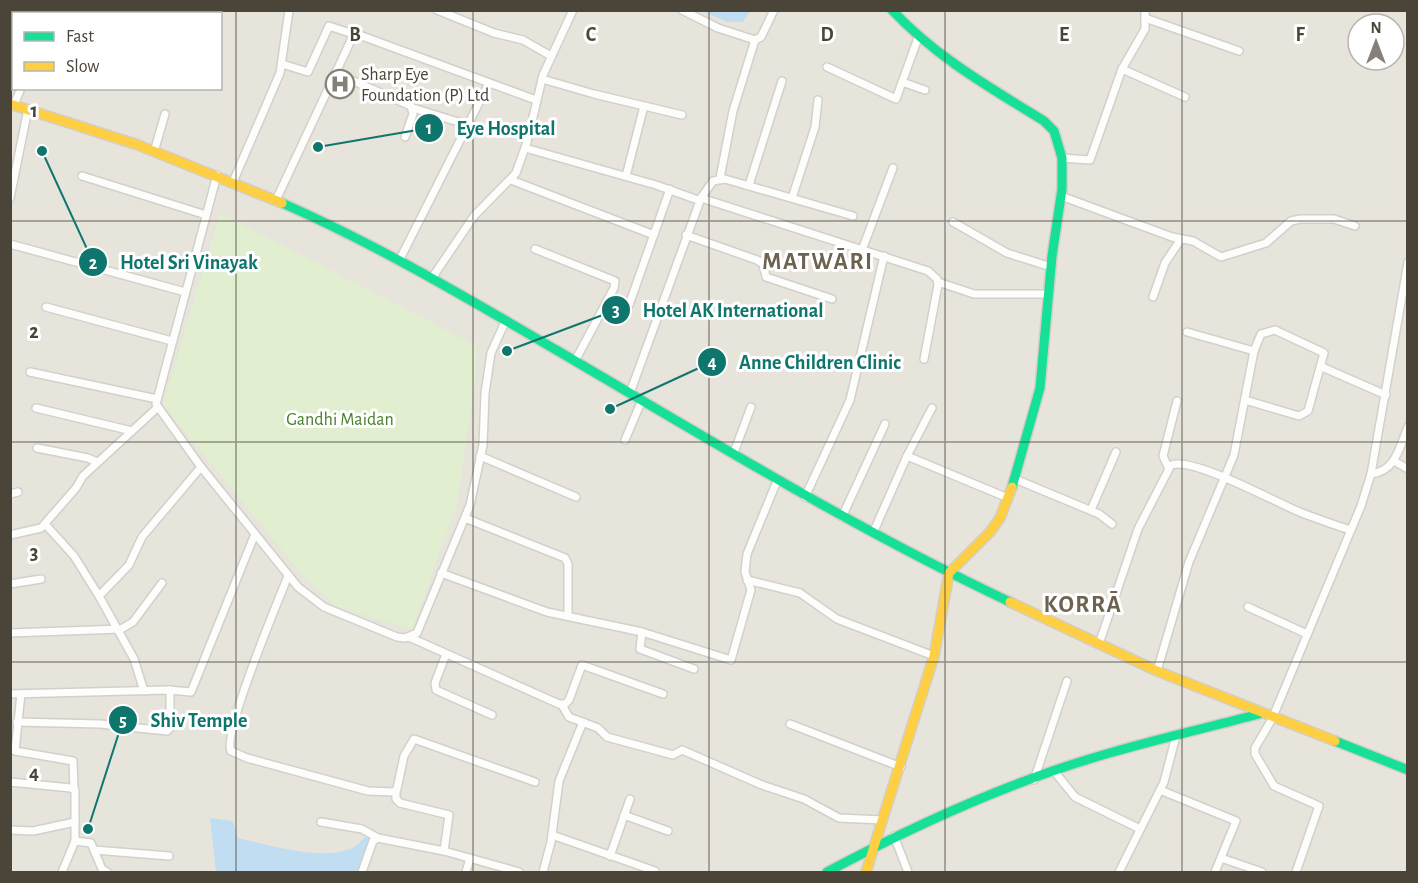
<svg xmlns="http://www.w3.org/2000/svg" width="1418" height="883" viewBox="0 0 1418 883" font-family="'Alegreya Sans',sans-serif">
	<rect width="100%" height="100%" fill="#f4f2ee"/>
	<!-- residential -->
	<path fill="#e7e4dc" fill-rule="evenodd" d="M11,11h1396v861h-1396zM14,14h206v74h-206zM1358,24h36v36h-36z"/>
	<!-- green -->
	<polygon fill="#e1eecf" points="220,213 477,346 475,382 457,504 412,630 336,606 304,577 163,405"/>
	<!-- water -->
	<g fill="#c0ddf1">
		<polygon points="703,11 750,11 743,22 727,22"/>
		<path d="M210,818l23,3 5,17c31,7 82,23 112,11 6,-2 11,-8 15,-12l6,2 -12,33h-143z"/>
	</g>
	<g fill="none" stroke-linecap="round" stroke-linejoin="round">
		<!-- street casing -->
		<g stroke="#d2d0cb" stroke-width="10">
			<g id="street">
				<polyline points="437,10 494,33 523,40 551,56"/>
				<polyline points="682,10 718,28 755,40 761,37 774,10"/>
				<polyline points="40,14 40,10"/>
				<polyline points="108,14 108,10"/>
				<polyline points="1145,18 1239,51"/>
				<polyline points="282,64 308,72 329,26 356,35"/>
				<polyline points="827,67 896,99 918,38"/>
				<polyline points="1122,69 1185,97"/>
				<polyline points="335,73 411,106 413,114 405,137"/>
				<polyline points="542,79 594,94 682,115"/>
				<polyline points="902,82 925,90"/>
				<polyline points="14,105 21,88"/>
				<polyline points="413,108 468,125"/>
				<polyline points="525,148 656,185 698,200"/>
				<polyline points="154,152 165,114"/>
				<polyline points="1062,158 1090,160 1122,69 1145,29 1145,10"/>
				<polyline points="217,175 156,404 201,467 298,587 324,607 397,637 405,638 417,633 470,505 483,445 485,393 491,353 505,322"/>
				<polyline points="82,176 206,215"/>
				<polyline points="626,176 644,106"/>
				<polyline points="720,178 733,111 755,40"/>
				<polyline points="511,180 654,235"/>
				<polyline points="233,182 280,73 289,10"/>
				<polyline points="749,185 782,81"/>
				<polyline points="1061,196 1172,237 1193,241 1221,257 1266,243 1291,221 1300,219 1334,219 1355,226"/>
				<polyline points="10,198 28,109"/>
				<polyline points="701,198 713,181 725,179 853,216"/>
				<polyline points="792,198 815,127 818,100"/>
				<polyline points="276,200 353,36 362,36 536,100"/>
				<polyline points="953,222 1007,253 1051,267"/>
				<polyline points="686,235 757,260 763,264 766,277 832,299"/>
				<polyline points="10,244 185,292"/>
				<polyline points="535,249 615,281 614,288 575,361"/>
				<polyline points="862,250 893,168"/>
				<polyline points="400,259 489,83"/>
				<polyline points="432,278 474,216 516,173 527,142 543,75 573,10"/>
				<polyline points="938,282 974,294 1049,294"/>
				<polyline points="1153,297 1165,263 1181,239"/>
				<polyline points="629,305 670,189"/>
				<polyline points="46,307 172,341"/>
				<polyline points="1187,332 1254,351"/>
				<polyline points="1322,367 1386,395"/>
				<polyline points="30,372 157,399"/>
				<polyline points="630,393 701,198 928,271 937,279 938,285 924,359"/>
				<polyline points="36,408 132,431"/>
				<polyline points="625,440 642,400"/>
				<polyline points="37,448 88,458 97,462"/>
				<polyline points="733,455 751,407"/>
				<polyline points="480,456 576,497"/>
				<polyline points="907,456 1008,498"/>
				<polyline points="1394,461 1408,469"/>
				<polyline points="1168,467 1163,456 1177,401"/>
				<path d="M1371,474c25,-3 28,-26 37,-47"/>
				<polyline points="1015,479 1099,514 1112,524"/>
				<polyline points="10,494 18,492"/>
				<polyline points="805,497 850,400 884,256"/>
				<polyline points="1091,510 1116,452"/>
				<polyline points="842,517 885,424"/>
				<polyline points="465,518 565,558 568,564 568,616"/>
				<polyline points="45,524 74,556 99,596 134,659 144,691"/>
				<polyline points="873,533 907,456 932,408"/>
				<polyline points="10,535 41,528 76,488 83,476 157,408"/>
				<polyline points="441,573 547,612 642,632 731,660 751,590 745,572 747,554 777,481"/>
				<path d="M288,576c-10,25 -66,159 -57,175l16,7 121,33 26,1 3,-3 7,-33 10,-17 121,43"/>
				<polyline points="747,580 800,593 837,619 934,656"/>
				<polyline points="10,584 41,579"/>
				<polyline points="99,596 129,565 142,537 201,467"/>
				<polyline points="1248,607 1307,634"/>
				<polyline points="642,632 640,649 694,669"/>
				<polyline points="10,633 121,629 133,622 162,583"/>
				<polyline points="409,637 559,704 565,704 569,700 582,665 663,694"/>
				<path d="M1099,644l39,-115 33,-64c24,-8 105,38 131,48 16,6 32,12 49,17"/>
				<polyline points="446,654 435,683 436,690 492,715"/>
				<polyline points="1157,671 1189,562 1234,455 1254,351 1261,334 1275,330 1324,353 1308,411 1299,416 1245,400"/>
				<polyline points="10,694 168,690 191,692 255,534"/>
				<polyline points="21,694 15,751 73,761 74,789"/>
				<polyline points="562,705 569,717 598,728 607,737 673,755 682,750 762,785 804,799 839,818 883,820"/>
				<polyline points="17,722 100,724 167,731 170,728 170,690"/>
				<polyline points="790,724 901,767"/>
				<polyline points="1054,771 1075,797 1140,829"/>
				<polyline points="1034,780 1067,681"/>
				<polyline points="10,782 71,788 75,790 75,841 62,872"/>
				<polyline points="1160,790 1236,821 1215,872"/>
				<polyline points="396,791 396,799 400,803 449,815 444,851"/>
				<polyline points="624,815 668,831"/>
				<polyline points="321,822 362,829 378,838"/>
				<polyline points="10,830 33,831 75,822"/>
				<polyline points="552,835 655,871"/>
				<polyline points="894,836 908,872"/>
				<polyline points="75,841 91,843 102,869 107,872"/>
				<polyline points="94,850 169,856"/>
				<polyline points="610,856 630,799"/>
				<polyline points="1221,858 1262,872"/>
				<polyline points="362,872 373,841 378,838 444,851 519,872"/>
				<polyline points="466,872 470,858"/>
				<polyline points="543,872 551,842 559,781 583,722"/>
				<polyline points="1119,872 1164,782 1176,736"/>
				<polyline points="1296,872 1319,806 1274,786 1255,754 1255,748 1272,719 1361,506 1371,474 1408,262"/>
			</g>
		</g>
		<!-- fast casing -->
		<g stroke="#d3cfc5" stroke-width="12">
			<g id="fast">
				<path d="M892,10c44,47 97,77 152,111l10,10 8,27v31l-10,67 -12,132 -28,99"/>
				<path d="M282,203c96,42 185,95 276,148 149,87 295,177 452,251"/>
				<polyline points="1335,741 1408,770"/>
				<path d="M827,872c88,-47 189,-93 286,-120 48,-14 97,-25 146,-38"/>
			</g>
		</g>
		<!-- slow casing -->
		<g stroke="#d3cfc5" stroke-width="12">
			<g id="slow">
				<polyline points="10,104 138,145 282,203"/>
				<polyline points="1010,602 1157,671 1335,741"/>
				<polyline points="866,872 934,656 949,573 990,532 1000,518 1012,487"/>
			</g>
		</g>
		<!-- street -->
		<use href="#street" stroke="#fdfdfc" stroke-width="7"/>
		<!-- fast -->
		<use href="#fast" stroke="#16e098" stroke-width="9"/>
		<!-- slow -->
		<use href="#slow" stroke="#ffcf43" stroke-width="9"/>
	</g>
	<!-- grid -->
	<path fill="none" stroke="#4b4439" stroke-width="1.5" stroke-opacity="0.55" d="M236,10v862M473,10v862M709,10v862M945,10v862M1182,10v862M10,221h1398M10,442h1398M10,662h1398"/>
	<!-- icons -->
	<defs>
		<g id="hospital-ring" transform="scale(1.5)"><circle r="9.5" fill="#fff" stroke="#868178" stroke-width="1.5"/><path d="M-5-5h3v3.5h4V-5h3V5h-3V1.5h-4V5h-3Z" fill="#868178"/></g>
	</defs>
	<g fill-rule="evenodd">
		<use href="#hospital-ring" x="340" y="84"/>
	</g>
	<g text-anchor="middle" stroke-width="6" stroke-linejoin="round" paint-order="stroke">
		<!-- poi labels -->
		<g font-size="18" fill="#4b4439" stroke="#fff" text-anchor="start">
			<text x="361" y="80">Sharp Eye<tspan x="361" dy="21">Foundation (P) Ltd</tspan></text>
		</g>
		<!-- park labels -->
		<g font-size="18" fill="#4a7f2a" stroke="#fff">
			<text x="340" y="425">Gandhi Maidan</text>
		</g>
		<!-- district labels -->
		<g font-size="24" font-weight="bold" letter-spacing="1.5" fill="#6e6250" stroke="#fff">
			<text x="818" y="269">MATWĀRI</text>
			<text x="1083" y="612">KORRĀ</text>
		</g>
	</g>
	<g font-size="20" text-anchor="middle" font-weight="bold" fill="#4b4439" stroke="#fff" stroke-width="6" stroke-linejoin="round" paint-order="stroke">
		<text x="355" y="41">B</text>
		<text x="591" y="41">C</text>
		<text x="827" y="41">D</text>
		<text x="1064" y="41">E</text>
		<text x="1300" y="41">F</text>
		<text x="34" y="117">1</text>
		<text x="34" y="338">2</text>
		<text x="34" y="559">3</text>
		<text x="34" y="779">4</text>
	</g>
	<!-- callouts -->
	<path fill="none" stroke="#0f766e" stroke-width="2" d="M318 147L429 128M42 151L93 262M507 351L616 310M610 409L712 362M88 829L123 720"/>
	<g fill="#0f766e" stroke="#fff" stroke-width="2">
		<circle cx="318" cy="147" r="6"/>
		<circle cx="42" cy="151" r="6"/>
		<circle cx="507" cy="351" r="6"/>
		<circle cx="610" cy="409" r="6"/>
		<circle cx="88" cy="829" r="6"/>
		<circle cx="429" cy="128" r="15"/>
		<circle cx="93" cy="262" r="15"/>
		<circle cx="616" cy="310" r="15"/>
		<circle cx="712" cy="362" r="15"/>
		<circle cx="123" cy="720" r="15"/>
	</g>
	<g font-size="18" text-anchor="middle" font-weight="bold" fill="#fff">
		<text x="429" y="134">1</text>
		<text x="93" y="269">2</text>
		<text x="616" y="316">3</text>
		<text x="712" y="368">4</text>
		<text x="123" y="726">5</text>
	</g>
	<g font-size="20" text-anchor="middle" font-weight="bold" fill="#0f766e" stroke="#fff" stroke-width="6" stroke-linejoin="round" paint-order="stroke">
		<text x="506" y="135">Eye Hospital</text>
		<text x="189" y="269">Hotel Sri Vinayak</text>
		<text x="733" y="317">Hotel AK International</text>
		<text x="820" y="369">Anne Children Clinic</text>
		<text x="199" y="727">Shiv Temple</text>
	</g>
	<!-- border -->
	<rect width="1418" height="883" fill="none" stroke="#4b4439" stroke-width="24"/>
	<!-- legend -->
	<rect x="12" y="12" width="210" height="78" fill="#ffffff" stroke="#b7b4b0" stroke-width="1.5"/>
	<rect x="24" y="32" width="30" height="9" fill="#16e098" stroke="#b7b4b0" stroke-width="1.5"/>
	<text x="66" y="42" font-size="18" fill="#4b4439">Fast</text>
	<rect x="24" y="62" width="30" height="9" fill="#ffcf43" stroke="#b7b4b0" stroke-width="1.5"/>
	<text x="66" y="72" font-size="18" fill="#4b4439">Slow</text>
	<!-- north arrow -->
	<g transform="translate(1376 42)"><circle r="28" fill="#ffffff" stroke="#b7b4b0" stroke-width="1.5"/>
	<path d="M0-4.5L10 22L0 15L-10 22Z" fill="#868178"/>
	<text y="-9" font-size="16" font-weight="bold" text-anchor="middle" fill="#4b4439">N</text>
	</g>
</svg>
